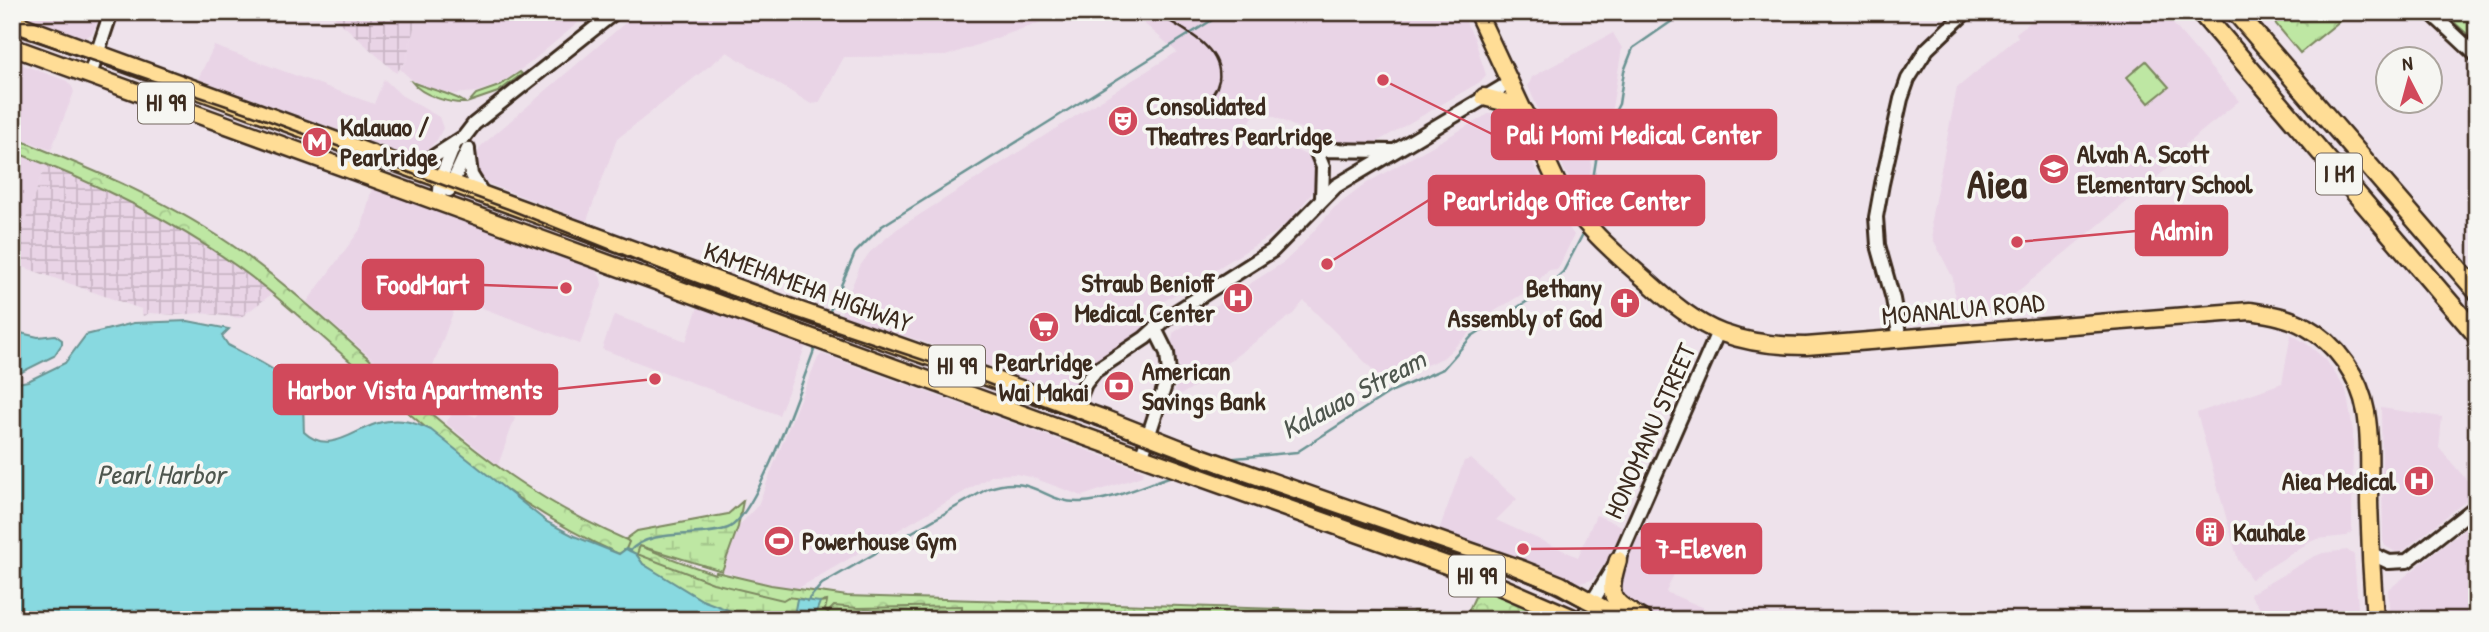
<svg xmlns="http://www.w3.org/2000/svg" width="2489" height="632" viewBox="0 0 2489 632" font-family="'Patrick Hand',sans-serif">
	<defs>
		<pattern id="industrial-grid" width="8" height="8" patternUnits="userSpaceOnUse" patternTransform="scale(1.75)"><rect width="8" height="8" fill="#e9d4e6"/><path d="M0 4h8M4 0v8" fill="none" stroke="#c9b6c5"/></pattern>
		<pattern id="forest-crowns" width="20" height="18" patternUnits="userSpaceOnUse" patternTransform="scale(1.75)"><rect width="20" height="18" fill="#bee7a3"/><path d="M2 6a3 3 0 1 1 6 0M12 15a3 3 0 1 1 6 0" fill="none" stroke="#a4c68c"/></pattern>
		<pattern id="wetland-marsh" width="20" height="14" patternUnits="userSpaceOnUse" patternTransform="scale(1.75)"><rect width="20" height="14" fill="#bee7a3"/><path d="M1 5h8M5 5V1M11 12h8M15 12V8" fill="none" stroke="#a4c68c"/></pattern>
	</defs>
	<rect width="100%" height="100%" fill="#eee2eb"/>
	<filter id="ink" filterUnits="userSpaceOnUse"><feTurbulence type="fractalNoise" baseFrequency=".0143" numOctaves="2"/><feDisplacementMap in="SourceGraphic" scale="14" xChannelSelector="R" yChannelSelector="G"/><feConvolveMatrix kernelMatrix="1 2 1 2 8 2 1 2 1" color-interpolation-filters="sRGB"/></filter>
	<g filter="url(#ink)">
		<!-- built -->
		<g fill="#e9d4e6">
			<polygon points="12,12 101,12 93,33 84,38"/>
			<polygon points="418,12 591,12 530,63 500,84 476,92 455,94 435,90 412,80 400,69 406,61"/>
			<polygon points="638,12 1069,12 946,56 844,57 819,103 811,104 727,52 617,139 586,223 561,211 486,183 476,168 476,156 481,146"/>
			<polygon points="1131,12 1460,12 1474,37 1486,75 1480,82 1375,143 1361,146 1344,144 1294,126 1258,109 1247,126 1312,158 1319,173 1317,187 1291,219 1275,233 1161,303 1143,332 1090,367 1066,394 921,341 840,316 860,266 870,252 897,229 1177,52"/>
			<polygon points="2042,12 2163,12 2239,101 2185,145 2185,154 1988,316 1957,319 1953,278 1933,239 1931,220 1957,88 2018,37 2016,33"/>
			<polygon points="1613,33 1622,48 1611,114 1594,138 1589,184 1584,202 1565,171 1528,86 1532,77"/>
			<polygon points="214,46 374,104 384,79 401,95 439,117 443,128 437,140 424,153 413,155 402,153 198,79"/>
			<polygon points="12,61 67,81 72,87 74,92 51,150 12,135"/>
			<polygon points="1499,108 1507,110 1510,114 1552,203 1574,235 1558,269 1548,270 1532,288 1490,314 1443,358 1407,373 1388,385 1304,301 1293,314 1197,385 1182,394 1175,391 1179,368 1172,342 1173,333 1284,262 1298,249 1334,208 1367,183"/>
			<polygon points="12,152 46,164 12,257"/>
			<polygon points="372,188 596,270 601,278 602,285 580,344 458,299 432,369 413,394 307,302 362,227"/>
			<polygon points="698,307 806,345 779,415 602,349 614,315 686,341"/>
			<polygon points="2291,334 2307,344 2326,360 2346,390 2353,431 2352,531 2347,536 2317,539 2310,542 2251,579 2238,560 2197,413 2282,383"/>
			<polygon points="822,354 1144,471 1142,476 1082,496 1031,477 1016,474 993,475 797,589 759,582 722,571 738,527 758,505 799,401 818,358"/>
			<polygon points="2381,408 2442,417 2439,448 2477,492 2403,551 2396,552 2385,546 2383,540"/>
			<polygon points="455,409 476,417 482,410 491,409 515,418 498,465 446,423"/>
			<polygon points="1471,459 1517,499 1496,520 1578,557 1596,515 1624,527 1611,556 1592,580 1580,583 1532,562 1439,530 1464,461"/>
			<polygon points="2477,519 2477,620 2390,620 2388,590"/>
			<polygon points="1633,534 1682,556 1666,592 1714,612 1722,620 1656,620 1618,595 1616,575"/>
			<polygon points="2347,550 2354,555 2359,620 2268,620 2250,594 2313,557 2323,553"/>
		</g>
		<!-- industrial -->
		<g fill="url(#industrial-grid)">
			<polygon points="329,12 418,12 406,61 396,73"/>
			<polygon points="46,164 127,199 208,245 273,293 240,318 201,313 176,315 150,313 143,316 141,309 12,263 12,257"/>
		</g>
		<!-- green -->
		<g fill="#bee7a3" stroke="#7c8860" stroke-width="2">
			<polygon points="2146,61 2169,87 2149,103 2127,77"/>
			<polygon points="520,72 522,74 498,92 469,102 476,94 499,86"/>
			<path d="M412,82c15,7 43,12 53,21 -13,1 -43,-7 -53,-21z"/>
		</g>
		<!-- forest -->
		<g fill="url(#forest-crowns)" stroke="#7c8860" stroke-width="2">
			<polygon points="2266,12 2351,12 2300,53"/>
			<polygon points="2443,12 2477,12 2477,43"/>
			<path d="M12,137c80,32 161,65 231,116 94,69 173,157 268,223 63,44 132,74 204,98l1,-2 55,13 76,11 565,17 1,-2 55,1 11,-24 80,32h-321l-1,-3 -10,-1 -6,4 -337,-4 -75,-6 -98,-21 -85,-40 -7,5c-136,-59 -238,-170 -351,-264 -75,-61 -166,-105 -256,-139z"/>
		</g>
		<!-- wetland -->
		<g fill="url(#wetland-marsh)" stroke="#7c8860" stroke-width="2">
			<polygon points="743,501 738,527 722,571 640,546 637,554 713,583 783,600 788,597 802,599 796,620 737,620 702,603 643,564 636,554 626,549 629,542 626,539 637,531 728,514"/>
			<polygon points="827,601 825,610 828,612 834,606 858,608 962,606 962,616 949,614 930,617 885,616 881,620 809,620 819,602"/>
		</g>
		<!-- water -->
		<g fill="#88d9e0" stroke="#699392" stroke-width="2">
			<path d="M188,321l41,8 -7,7 6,9c20,11 61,29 71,49 6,11 4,26 5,38 26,25 52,-5 78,-10 18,-4 32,0 49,8l116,92 27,14 45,18 7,-5 10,5 7,10 59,36 37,14 7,6h-734v-236l16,-3 37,-18 21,-28 48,-12z"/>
			<polygon points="12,331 38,337 55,335 62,340 62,344 54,356 12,377"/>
			<polygon points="797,599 820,602 813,620 793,620"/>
		</g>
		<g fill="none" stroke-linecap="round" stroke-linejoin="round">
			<!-- stream -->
			<g stroke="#699392" stroke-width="2.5">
				<polyline points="1591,218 1593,214 1593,179 1599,142 1619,104 1624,71 1633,48 1675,19 1726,12"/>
				<polyline points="829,313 855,253 882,226 1225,12"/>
				<polyline points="1225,459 1297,452 1390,392 1443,369 1472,336 1542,292 1563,272 1585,230"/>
				<path d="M630,551c21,-24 70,-12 98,-23 29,-11 75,-149 88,-183"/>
				<path d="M807,601l15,-17 165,-95c47,-17 56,15 94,13 31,-1 65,-18 94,-27"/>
			</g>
			<!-- minor casing -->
			<g stroke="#3b2a1e" stroke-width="18">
				<g id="minor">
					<polyline points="2430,12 2477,56"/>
					<polyline points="90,75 111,12"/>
					<polyline points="468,151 471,175 482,193"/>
					<polyline points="406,163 421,163 430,159 464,137 474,124 615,12"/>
					<polyline points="449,190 468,149"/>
					<polyline points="1322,198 1323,167 1316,150 1392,151"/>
					<polyline points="439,203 441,178 455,143"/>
					<polyline points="1900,339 1893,299 1878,245 1876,217 1882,184 1901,99 1908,79 1927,49 1966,12"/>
					<polyline points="1075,408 1085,384 1095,371 1145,338 1168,317 1272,251 1336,186 1511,82"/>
					<polyline points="1142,455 1169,373 1167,353 1155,329"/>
					<polyline points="2370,553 2389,562 2407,561 2477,506"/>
					<polyline points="1581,620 1618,560 1718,332"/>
				</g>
			</g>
			<!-- major casing -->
			<g stroke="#3b2a1e" stroke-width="21">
				<g id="major">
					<path d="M1477,12l80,171c23,40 55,68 90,98 22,20 47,41 75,52 27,10 55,13 84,13l444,-35c19,3 39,6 56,16 31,17 54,50 60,85 5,29 3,61 3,90 1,40 3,79 6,118"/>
					<polyline points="12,22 792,308 1105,419 1201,457 1521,569 1561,585 1624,620"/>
					<polyline points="12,47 1041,421 1469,573 1578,620"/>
					<polyline points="1484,97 1507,103 1525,112"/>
					<path d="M1618,560c-12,39 -7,40 26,60"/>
				</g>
			</g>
			<!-- highway casing -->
			<g stroke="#3b2a1e" stroke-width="23">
				<g id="highway">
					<polyline points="2201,12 2477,335"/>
					<polyline points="2236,12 2477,291"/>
				</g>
			</g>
			<!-- minor -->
			<use href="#minor" stroke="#f6f6f2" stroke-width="12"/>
			<!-- major -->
			<use href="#major" stroke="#ffdd96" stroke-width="16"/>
			<!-- highway -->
			<use href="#highway" stroke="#ffdd96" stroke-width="18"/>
			<!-- rail -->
			<g stroke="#3b2a1e" stroke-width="2.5">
				<path d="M1155,12c23,16 69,33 64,68 -2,11 -9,19 -19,26"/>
				<polyline points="12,33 253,115 508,209 707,288 947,368 1217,472 1488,565 1546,589 1608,620"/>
			</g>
		</g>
	</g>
	<!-- icons -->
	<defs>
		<g id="theatre-disc" transform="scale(1.575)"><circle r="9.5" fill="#d1495b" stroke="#f6f6f2"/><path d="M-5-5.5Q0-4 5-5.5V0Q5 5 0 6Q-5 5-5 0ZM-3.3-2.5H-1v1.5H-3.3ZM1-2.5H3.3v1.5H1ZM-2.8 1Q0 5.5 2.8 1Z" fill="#fff"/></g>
		<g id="metro-disc" transform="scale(1.575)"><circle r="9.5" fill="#d1495b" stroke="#f6f6f2"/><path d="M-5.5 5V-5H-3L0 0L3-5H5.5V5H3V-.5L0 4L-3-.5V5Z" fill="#fff"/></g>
		<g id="school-disc" transform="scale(1.575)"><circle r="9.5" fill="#d1495b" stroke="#f6f6f2"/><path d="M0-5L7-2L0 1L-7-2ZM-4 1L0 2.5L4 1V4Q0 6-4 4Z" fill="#fff"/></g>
		<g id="hospital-disc" transform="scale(1.575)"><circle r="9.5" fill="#d1495b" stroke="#f6f6f2"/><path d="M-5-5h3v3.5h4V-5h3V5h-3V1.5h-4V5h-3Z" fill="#fff"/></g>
		<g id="church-disc" transform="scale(1.575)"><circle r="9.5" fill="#d1495b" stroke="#f6f6f2"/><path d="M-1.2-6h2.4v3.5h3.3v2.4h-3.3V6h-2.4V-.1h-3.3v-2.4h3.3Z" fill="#fff"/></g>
		<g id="supermarket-disc" transform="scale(1.575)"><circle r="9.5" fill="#d1495b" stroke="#f6f6f2"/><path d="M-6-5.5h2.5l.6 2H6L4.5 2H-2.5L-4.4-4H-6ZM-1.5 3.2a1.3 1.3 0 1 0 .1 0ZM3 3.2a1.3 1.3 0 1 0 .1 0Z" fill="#fff"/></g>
		<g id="bank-disc" transform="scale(1.575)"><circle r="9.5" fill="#d1495b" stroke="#f6f6f2"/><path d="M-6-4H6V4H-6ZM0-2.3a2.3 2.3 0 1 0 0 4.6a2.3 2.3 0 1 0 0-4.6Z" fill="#fff"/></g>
		<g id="building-disc" transform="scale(1.575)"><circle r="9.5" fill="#d1495b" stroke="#f6f6f2"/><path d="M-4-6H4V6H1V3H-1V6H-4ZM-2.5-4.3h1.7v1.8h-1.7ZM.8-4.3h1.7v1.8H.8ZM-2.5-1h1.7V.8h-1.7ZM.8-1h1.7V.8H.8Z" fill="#fff"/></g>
		<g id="stadium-disc" transform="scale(1.575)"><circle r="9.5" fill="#d1495b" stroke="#f6f6f2"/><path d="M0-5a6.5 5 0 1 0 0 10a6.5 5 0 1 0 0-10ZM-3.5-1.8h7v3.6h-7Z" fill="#fff"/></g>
	</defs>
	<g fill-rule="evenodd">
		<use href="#theatre-disc" x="1123" y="121"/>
		<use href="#metro-disc" x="317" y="142"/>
		<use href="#school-disc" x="2054" y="169"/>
		<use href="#hospital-disc" x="1238" y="298"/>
		<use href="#church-disc" x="1625" y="303"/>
		<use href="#supermarket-disc" x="1044" y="327"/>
		<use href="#bank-disc" x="1119" y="386"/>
		<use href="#hospital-disc" x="2419" y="481"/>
		<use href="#building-disc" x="2210" y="532"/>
		<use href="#stadium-disc" x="779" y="541"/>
	</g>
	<g text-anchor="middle" stroke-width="7" stroke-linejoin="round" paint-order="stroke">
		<!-- shield labels -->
		<g fill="#f6f6f2" stroke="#73675e" stroke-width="2">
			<rect x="138" y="82.5" width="56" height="41" rx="5"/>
			<rect x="2316" y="153.5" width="46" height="41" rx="5"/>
			<rect x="929" y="345.5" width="56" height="41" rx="5"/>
			<rect x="1449" y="555.5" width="56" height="41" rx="5"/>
		</g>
		<g font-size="24" font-weight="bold" fill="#3b2a1e">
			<text x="166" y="111">HI 99</text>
			<text x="2339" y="182">I H1</text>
			<text x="957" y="374">HI 99</text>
			<text x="1477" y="584">HI 99</text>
		</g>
		<!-- poi labels -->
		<g font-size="26" font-weight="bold" fill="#3b2a1e" stroke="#f6f6f2" text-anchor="start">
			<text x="1146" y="115">Consolidated<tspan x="1146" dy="30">Theatres Pearlridge</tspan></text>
			<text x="340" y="136">Kalauao /<tspan x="340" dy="30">Pearlridge</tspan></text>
			<text x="2077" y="163">Alvah A. Scott<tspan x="2077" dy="30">Elementary School</tspan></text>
			<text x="1215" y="292" text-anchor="end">Straub Benioff<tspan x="1215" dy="30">Medical Center</tspan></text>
			<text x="1602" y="297" text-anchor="end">Bethany<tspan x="1602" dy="30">Assembly of God</tspan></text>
			<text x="1044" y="371" text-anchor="middle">Pearlridge<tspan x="1044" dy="30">Wai Makai</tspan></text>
			<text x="1142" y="380">American<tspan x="1142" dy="30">Savings Bank</tspan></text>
			<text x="2396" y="490" text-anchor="end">Aiea Medical</text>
			<text x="2233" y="541">Kauhale</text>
			<text x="802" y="550">Powerhouse Gym</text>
		</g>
		<!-- street labels -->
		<g font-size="26" fill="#3b2a1e" stroke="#f6f6f2">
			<text transform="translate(808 287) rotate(20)" y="9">KAMEHAMEHA HIGHWAY</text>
			<text transform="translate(1963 309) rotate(-5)" y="9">MOANALUA ROAD</text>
			<text transform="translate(1650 431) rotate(-66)" y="9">HONOMANU STREET</text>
		</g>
		<!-- water labels -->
		<g font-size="28" font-style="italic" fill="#4e564e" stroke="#f6f6f2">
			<text transform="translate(1353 394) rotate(-28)" y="10">Kalauao Stream</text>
			<text x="161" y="484">Pearl Harbor</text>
		</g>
		<!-- town labels -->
		<g font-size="40" font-weight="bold" fill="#3b2a1e" stroke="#f6f6f2">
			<text x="1997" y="198">Aiea</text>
		</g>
	</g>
	<!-- callouts -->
	<path fill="none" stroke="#d1495b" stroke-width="2.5" d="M1383 80L1492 134M1327 264L1429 200M2017 242L2136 231M566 288L483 285M655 379L557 389M1523 549L1642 548"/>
	<g fill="#d1495b" stroke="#f6f6f2" stroke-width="2.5">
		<circle cx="1383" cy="80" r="7"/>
		<circle cx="1327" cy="264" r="7"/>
		<circle cx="2017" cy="242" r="7"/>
		<circle cx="566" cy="288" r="7"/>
		<circle cx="655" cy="379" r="7"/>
		<circle cx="1523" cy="549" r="7"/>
	</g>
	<g fill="#d1495b" stroke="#d1495b" stroke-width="2.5">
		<rect x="1492" y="110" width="284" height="49" rx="7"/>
		<rect x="1429" y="176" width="275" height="49" rx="7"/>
		<rect x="2136" y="206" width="91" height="49" rx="7"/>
		<rect x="363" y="260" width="120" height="49" rx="7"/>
		<rect x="274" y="365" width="283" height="49" rx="7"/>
		<rect x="1642" y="524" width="119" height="49" rx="7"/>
	</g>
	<g font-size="28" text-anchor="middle" font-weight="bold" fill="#fff">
		<text x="1634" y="144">Pali Momi Medical Center</text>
		<text x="1567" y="210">Pearlridge Office Center</text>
		<text x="2182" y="240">Admin</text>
		<text x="423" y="294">FoodMart</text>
		<text x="415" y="399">Harbor Vista Apartments</text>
		<text x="1701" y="558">7-Eleven</text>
	</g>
	<!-- margin -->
	<rect width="2489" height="632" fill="none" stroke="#f6f6f2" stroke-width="42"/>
	<rect x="21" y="21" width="2447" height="590" fill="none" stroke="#3b2a1e" stroke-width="2.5" filter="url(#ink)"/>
	<!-- north arrow -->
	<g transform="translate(2409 80) rotate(354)"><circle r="33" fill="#f6f6f2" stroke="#aba49d" stroke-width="2"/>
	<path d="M0-5L12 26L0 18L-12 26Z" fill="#d1495b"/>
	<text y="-10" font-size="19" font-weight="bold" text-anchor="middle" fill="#3b2a1e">N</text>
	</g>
</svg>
